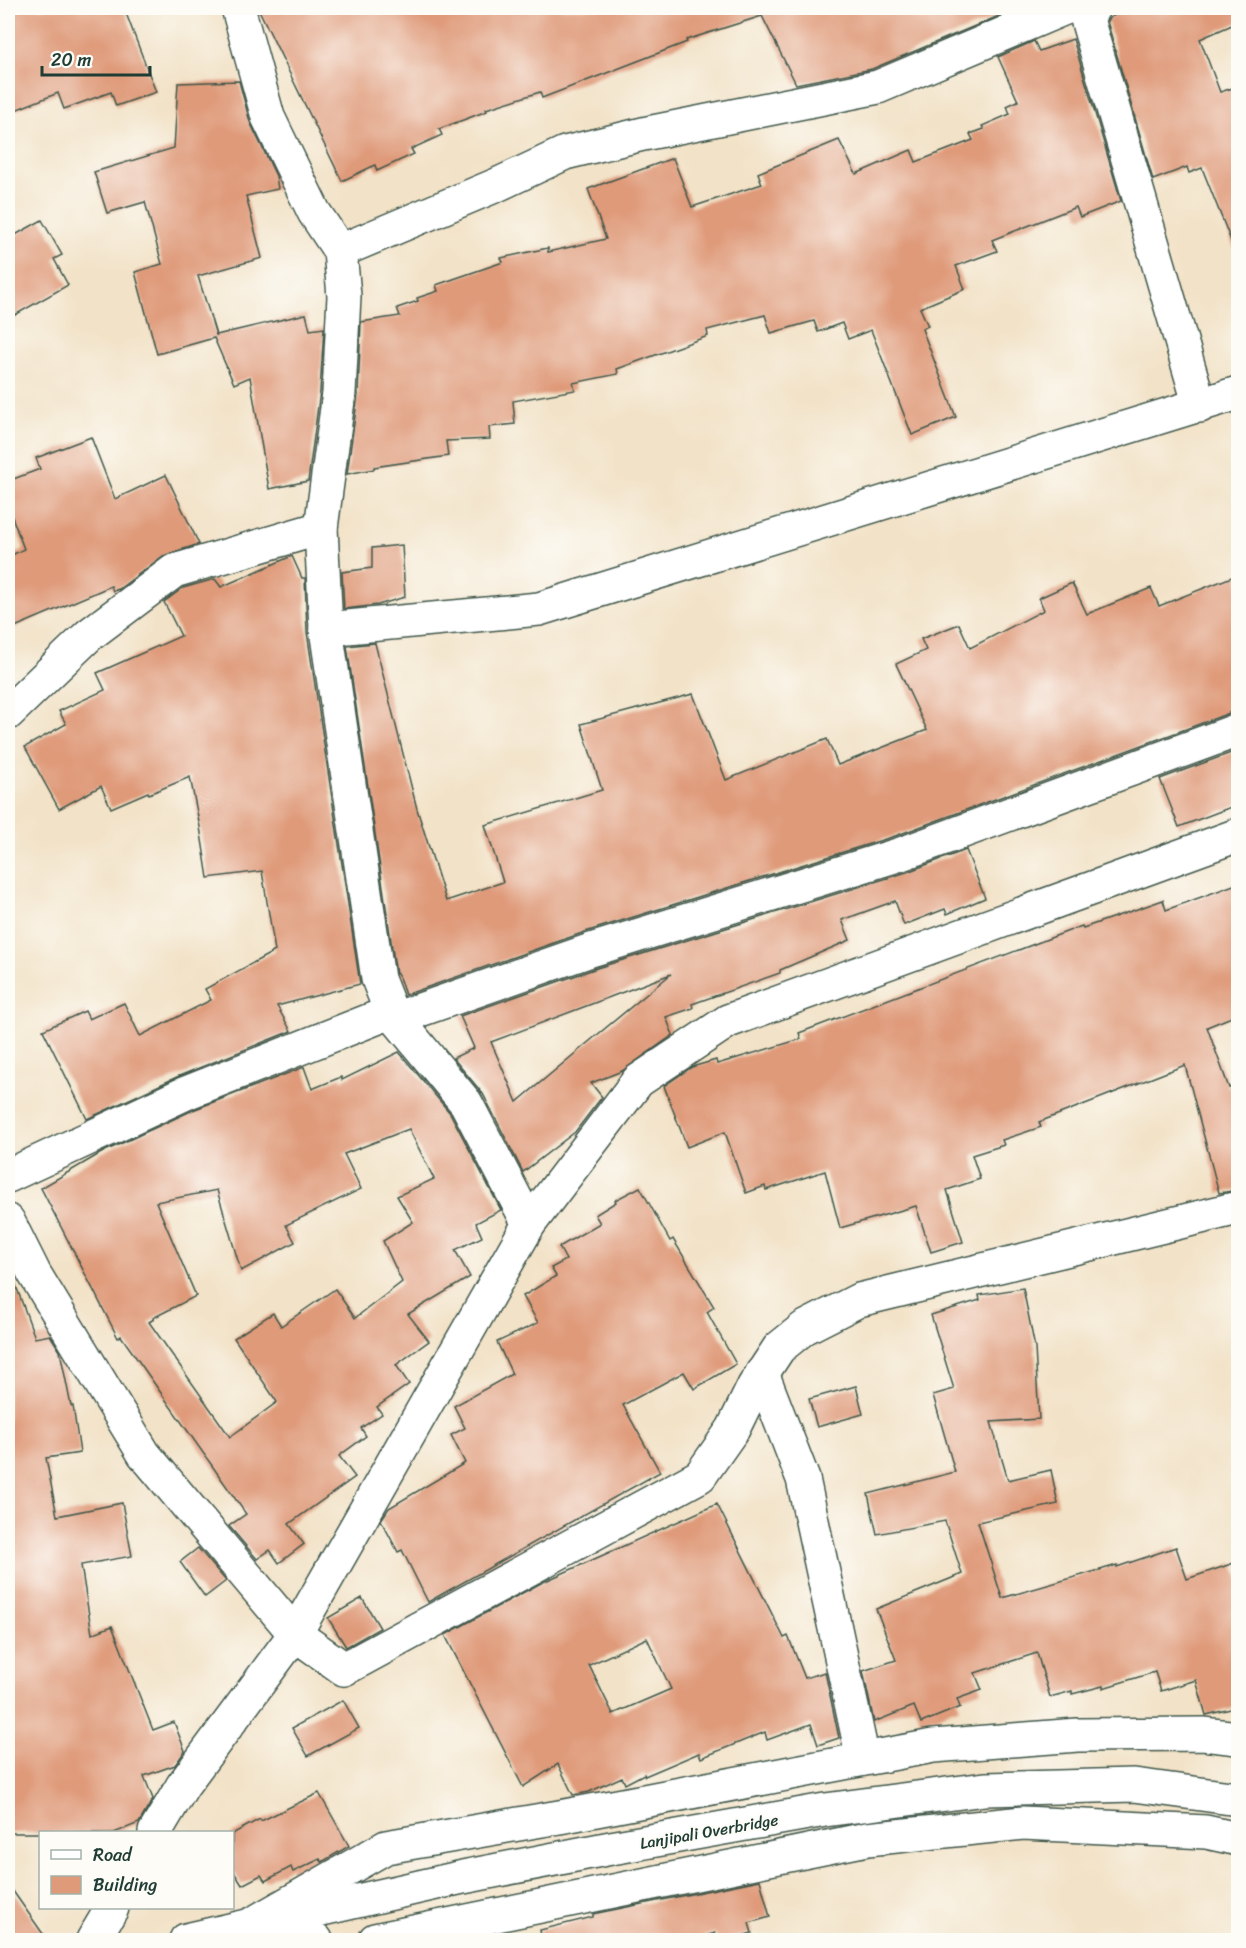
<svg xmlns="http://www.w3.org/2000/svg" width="1246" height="1948" viewBox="0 0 1246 1948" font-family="Sriracha,sans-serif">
	<rect width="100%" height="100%" fill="#fdfcf7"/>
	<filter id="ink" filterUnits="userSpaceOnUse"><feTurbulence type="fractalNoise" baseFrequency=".0167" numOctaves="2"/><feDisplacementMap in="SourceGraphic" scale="12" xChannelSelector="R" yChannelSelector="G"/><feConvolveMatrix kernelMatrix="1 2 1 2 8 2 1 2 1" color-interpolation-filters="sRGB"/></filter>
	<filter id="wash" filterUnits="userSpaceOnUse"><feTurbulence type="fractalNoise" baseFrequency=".008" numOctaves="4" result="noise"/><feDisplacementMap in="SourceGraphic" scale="24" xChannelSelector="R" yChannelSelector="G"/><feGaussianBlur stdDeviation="1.35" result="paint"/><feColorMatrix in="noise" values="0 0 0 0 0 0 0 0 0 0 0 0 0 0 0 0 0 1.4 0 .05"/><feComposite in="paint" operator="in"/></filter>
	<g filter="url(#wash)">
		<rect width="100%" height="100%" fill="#f2e2c7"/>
		<g id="blocks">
			<!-- building -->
			<g fill="#df9a79" fill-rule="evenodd">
				<polygon points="8,8 124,8 156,92 116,106 111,92 64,109 58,93 8,113"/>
				<polygon points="258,8 1018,8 872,69 796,84 762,16 686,40 687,42 542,98 540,92 486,109 487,111 439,129 442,135 411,149 414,154 377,171 375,165 342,181"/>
				<polygon points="1129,8 1239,8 1239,22 1200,39 1220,92 1239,86 1239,256 1237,256 1202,168 1189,173 1187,167 1153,180 1107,21 1109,18"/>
				<polygon points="1073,39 1121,201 1080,217 1076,207 992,240 997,251 956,266 965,289 920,308 928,326 922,329 956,417 912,435 871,330 848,339 842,323 818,332 814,321 771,333 765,315 707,330 708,336 617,369 618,374 573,383 575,390 513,401 515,424 489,427 490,439 446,441 448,456 374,467 374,469 347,474 358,395 361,322 400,316 397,308 418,301 417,298 438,291 436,285 503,262 501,258 548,248 548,252 606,239 588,189 673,158 692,207 762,184 758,173 839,140 856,174 911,150 916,162 973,140 970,134 984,129 982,126 1010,114 1007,106 1018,101 998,57 1034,41 1039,51"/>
				<polygon points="239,81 250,122 276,176 278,189 246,196 262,258 198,276 216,335 306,314 310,330 324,328 320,391 308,481 269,489 250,377 234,384 214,338 157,354 135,272 162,264 145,202 107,213 94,172 174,148 178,83"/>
				<polygon points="42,220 62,255 54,259 68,285 8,319 8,239"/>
				<polygon points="91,437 115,499 166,475 199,544 163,556 119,589 113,591 111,586 15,627 8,611 8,557 24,549 8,506 8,481 40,469 36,458"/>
				<polygon points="402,545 405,597 378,605 344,609 342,572 372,568 372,548"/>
				<polygon points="292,556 302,578 305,578 307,632 360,984 277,1006 291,1031 179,1076 87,1119 43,1030 85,1011 89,1019 124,1003 140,1036 211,1000 205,989 275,951 262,871 208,878 200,827 190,777 149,794 148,792 111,808 101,786 59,809 25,747 66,724 59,711 105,690 97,673 181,636 164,602 183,588 215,579 221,587"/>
				<polygon points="1239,574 1239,712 1232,712 895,836 585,932 405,995 398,974 396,974 347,646 375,643 417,809 446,901 503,882 485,825 602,790 581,724 693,694 726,780 827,739 838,765 927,730 896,664 926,650 921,639 959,624 970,648 1044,610 1039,598 1072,583 1087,614 1151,588 1159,606"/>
				<polygon points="1239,750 1239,804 1179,827 1160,779"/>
				<path d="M966,850l19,48 -38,16 -2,-5 -41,16 -9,-24 -53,19 8,20 -70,30v3l-88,31 1,4 -27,9 7,18 -51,36 -31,12 11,14 -27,35 -52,40 -40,-78 -30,-36 21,-10 -14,-32 137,-48 310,-96zM671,974l-80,66 -74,62 -26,-60z"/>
				<polygon points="1239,883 1239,1014 1207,1027 1229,1088 1239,1085 1239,1190 1219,1193 1185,1065 1039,1122 1041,1127 1002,1140 1004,1145 972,1155 980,1179 947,1190 963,1242 931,1252 916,1206 840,1228 825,1171 766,1190 765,1186 746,1193 725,1132 687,1147 664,1086 692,1067 716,1060 717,1064 801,1039 799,1033 1082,926 1083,928 1163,900 1166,910"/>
				<path d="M399,1052l51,61 51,97 -25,13 6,14 -27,13 15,27 -62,37 21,27 -33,24 13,19 -32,23 5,7 -21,14 5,8 -27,20 16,21 -66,47 15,20 -25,19 -9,-13 -13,9 -28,-33 17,-12 -125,-178 -3,2 -77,-150 62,-36 90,-42 111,-43 8,22 29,-12 1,3zM409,1129l25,50 -37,17 16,26 -30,19 19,41 -47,36 -20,-29 -54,37 -8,-13 -39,25 43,64 -47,35 -81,-115 5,-3 -1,-1 43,-22 -40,-94 61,-12 24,81 54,-29 -9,-17 75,-36 -17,-35z"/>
				<polygon points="640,1187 670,1241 673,1239 714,1307 707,1312 736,1364 694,1389 684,1372 623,1405 660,1472 428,1602 402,1550 398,1552 381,1520 389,1508 465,1463 451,1435 465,1428 454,1406 512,1374 497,1342 538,1323 523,1296 556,1276 551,1268 566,1260 559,1247 600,1223 595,1215 616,1202 615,1200"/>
				<polygon points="11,1272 35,1338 50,1335 60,1351 71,1406 73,1406 80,1453 46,1458 57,1516 122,1503 132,1556 81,1565 92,1634 112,1626 153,1730 174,1722 185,1751 175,1765 144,1776 153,1799 139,1823 114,1833 8,1833 8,1273"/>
				<polygon points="1023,1288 1035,1348 1039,1419 991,1422 1008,1480 1051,1470 1058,1504 978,1522 1002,1598 1117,1565 1117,1567 1176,1547 1187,1579 1234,1563 1239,1579 1239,1707 1206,1715 1196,1680 1161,1691 1155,1672 1103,1688 1103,1686 1072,1694 1072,1691 1050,1697 1037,1653 975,1673 982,1690 957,1699 960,1707 921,1723 914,1706 874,1722 863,1671 896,1660 876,1609 962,1574 945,1521 877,1534 868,1494 955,1472 933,1395 954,1389 931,1315 980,1300 979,1295"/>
				<polygon points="856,1386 863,1414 817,1427 809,1399"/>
				<path d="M717,1504l67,134 4,-2 17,42 20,-6 14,66 -21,7 -7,-21 -44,16 -2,-8 -64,26 -2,-5 -54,23 -1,-2 -19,10 -3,-7 -33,15 -16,3 -15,-31 -35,23 -78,-152 96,-52zM647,1638l24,51 -58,25 -24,-49z"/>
				<polygon points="198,1548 226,1581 205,1597 180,1562"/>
				<polygon points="362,1598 380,1628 346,1647 328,1618"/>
				<polygon points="343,1700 359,1728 308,1756 292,1728"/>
				<polygon points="319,1793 349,1846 322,1862 320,1859 293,1872 291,1867 265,1881 261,1875 242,1885 232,1869 232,1834 260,1819 261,1821"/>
				<polygon points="760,1880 770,1917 749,1923 752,1933 725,1941 717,1941 715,1933 690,1941 542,1941 540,1930 593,1917 593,1914"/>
				<polygon points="8,1884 48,1941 8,1941"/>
			</g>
		</g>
	</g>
	<g filter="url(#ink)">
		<use href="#blocks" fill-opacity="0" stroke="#3f564a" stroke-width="1.5"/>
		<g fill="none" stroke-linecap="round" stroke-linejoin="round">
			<!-- minor casing -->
			<g stroke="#3f564a" stroke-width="36">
				<g id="minor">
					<polyline points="238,8 268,117 314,212 340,251 344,296 339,393 321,528 326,629 378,979 391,1012 466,1103 529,1224"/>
					<polyline points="1093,8 1087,19 1200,406"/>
					<polyline points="340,251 499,184 565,153 643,134 878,87 1065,8"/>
					<polyline points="326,629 539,609 1238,393"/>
					<polyline points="8,713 89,635 174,571 321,528"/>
					<polyline points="397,1018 591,950 901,854 1238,730"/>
					<polyline points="8,1176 186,1093 391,1012"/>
					<polyline points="8,1221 34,1273 144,1454 295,1634 344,1669 700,1476 733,1429 754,1386 779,1348 804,1328 859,1300 1238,1208"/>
					<polyline points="762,1373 803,1479 863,1759"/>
					<polyline points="155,1832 183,1785 295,1634 529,1224 638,1081 728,1021 1238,835"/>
					<polyline points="259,1920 386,1847 565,1816 933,1746 1078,1735 1203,1734 1238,1738"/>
					<polyline points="252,1924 316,1940"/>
					<polyline points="93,1940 112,1908"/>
					<polyline points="375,1940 867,1839 1023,1823 1206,1832 1238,1839"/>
				</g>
			</g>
			<!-- major casing -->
			<g stroke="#3f564a" stroke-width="36">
				<polyline id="major" points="186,1940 463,1877 611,1848 825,1810 985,1789 1134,1785 1238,1799"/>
			</g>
			<!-- minor -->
			<use href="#minor" stroke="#fff" stroke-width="33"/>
			<!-- major -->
			<use href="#major" stroke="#fff" stroke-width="33"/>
		</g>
	</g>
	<g text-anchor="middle" stroke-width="4.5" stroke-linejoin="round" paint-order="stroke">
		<!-- street labels -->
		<g font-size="16" fill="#1f3d34" stroke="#fdfcf7">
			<text transform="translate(709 1831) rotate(-10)" y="6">Lanjipali Overbridge</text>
		</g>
	</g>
	<!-- margin -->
	<rect width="1246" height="1948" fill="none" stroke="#fdfcf7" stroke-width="30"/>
	<!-- legend -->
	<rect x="39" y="1831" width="195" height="78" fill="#fdfcf7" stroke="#a4b0a9" stroke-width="1.5"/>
	<rect x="51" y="1850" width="30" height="9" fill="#ffffff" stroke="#a4b0a9" stroke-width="1.5"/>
	<text x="93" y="1861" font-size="18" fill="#1f3d34">Road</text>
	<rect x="51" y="1876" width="30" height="18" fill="#df9a79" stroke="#a4b0a9" stroke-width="1.5"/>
	<text x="93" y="1891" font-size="18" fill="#1f3d34">Building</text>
	<!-- scale -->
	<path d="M42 66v9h108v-9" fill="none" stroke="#1f3d34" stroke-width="3"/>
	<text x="51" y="66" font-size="18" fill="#1f3d34" stroke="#fdfcf7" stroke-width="4.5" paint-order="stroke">20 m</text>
</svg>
